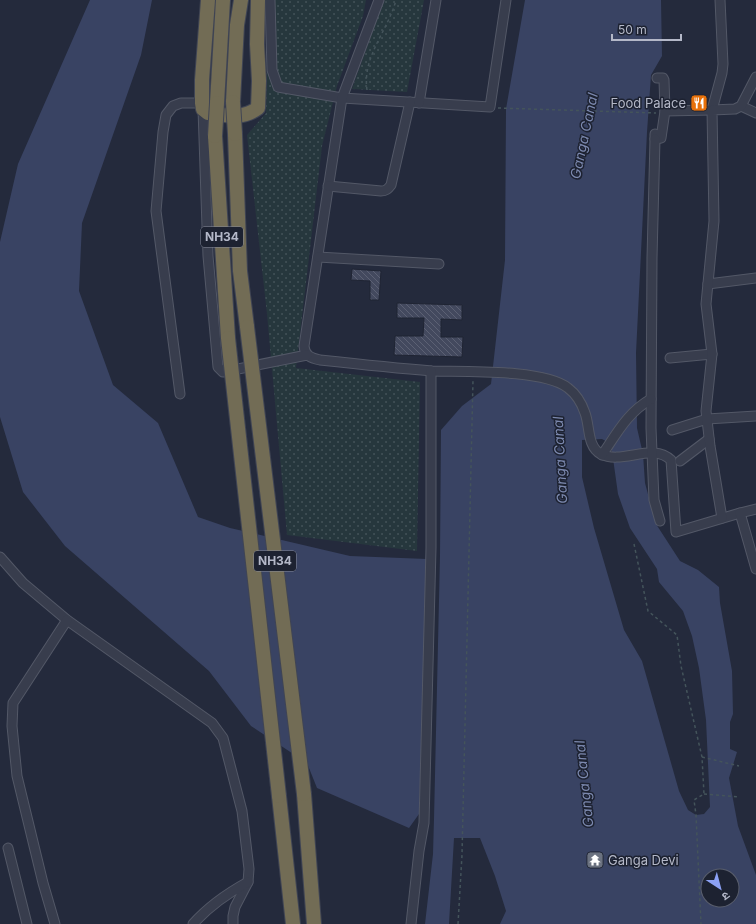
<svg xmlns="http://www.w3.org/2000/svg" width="756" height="924" viewBox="0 0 756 924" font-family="Inter,'Noto Sans Devanagari',sans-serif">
	<defs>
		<pattern id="grass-dots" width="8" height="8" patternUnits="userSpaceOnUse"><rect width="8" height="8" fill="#26373d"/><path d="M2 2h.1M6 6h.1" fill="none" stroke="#435258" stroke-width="1.8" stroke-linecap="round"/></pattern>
		<pattern id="building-back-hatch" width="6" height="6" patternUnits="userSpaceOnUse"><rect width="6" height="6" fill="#43495e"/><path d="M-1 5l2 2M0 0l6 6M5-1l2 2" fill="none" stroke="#5c6174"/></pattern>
	</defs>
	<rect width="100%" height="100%" fill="#242a3c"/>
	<!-- grass -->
	<g fill="url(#grass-dots)">
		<polygon points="268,0 366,0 363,16 337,86 322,146 296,368 420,382 417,551 287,535 267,314 247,135 266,113"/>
		<polygon points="384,0 424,0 407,92 352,89"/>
	</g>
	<!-- water -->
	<g fill="#394363" fill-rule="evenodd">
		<polygon points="90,0 152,0 141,55 82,223 79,291 113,385 158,423 198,517 230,528 350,556 427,559 419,814 409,828 317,788 307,763 251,726 209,671 65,546 23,492 0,417 0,242 18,164"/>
		<path d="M525,0h136l1,56 -11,19 -4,57 -11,221 1,75 6,26 2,29 11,41 24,37 18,9 21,17 1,16 12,68 1,43 -3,8v27l7,3 -8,26 9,48 18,49v49h-256l6,-13 -11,-35 -15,-38h-26l-5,86h-24l8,-70 1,-35 6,-263 1,-126 21,-24 29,-22 14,-124 1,-151zM602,439l9,5 7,50 12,34 27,41 2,13 24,29 9,25 7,32 7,52 4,87 -6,7 -8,1 -8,-5 -9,-19 -37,-130 -18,-31 -30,-102 -12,-51v-37zM708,876h24v24h-24z"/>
	</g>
	<!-- building -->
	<g fill="url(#building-back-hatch)" stroke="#1f2433">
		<polygon points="352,269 381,271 379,300 370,300 370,281 351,280"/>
		<polygon points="397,303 462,305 462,320 441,319 441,337 463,337 462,357 394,355 395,336 423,336 424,318 397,318"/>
	</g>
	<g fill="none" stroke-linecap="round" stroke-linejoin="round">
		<!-- minor casing -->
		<g stroke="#535867" stroke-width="11">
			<g id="minor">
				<polyline points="270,0 272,70 278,87 342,98 490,107 506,0"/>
				<path d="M379,0l-37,98 -38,248c1,10 7,12 16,14 37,4 75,8 112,11 32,1 112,-2 136,17 8,6 14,16 17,25 5,13 2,34 16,41 21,11 52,-12 70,6l5,72 64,-19"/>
				<polyline points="657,78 663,78 664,80 665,111"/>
				<polyline points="419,103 436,0"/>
				<polyline points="741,106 756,113"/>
				<polyline points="203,109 208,256 218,367 223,372 307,355"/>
				<polyline points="655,134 655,139 661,138 665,111 712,110 722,73 723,64 720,0"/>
				<polyline points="655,139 652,258 651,428 654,500 660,521"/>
				<path d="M328,186l53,5c5,0 7,-2 10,-6l19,-83"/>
				<polyline points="318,257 439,264"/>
				<polyline points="708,284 756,278"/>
				<polyline points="670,358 712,354"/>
				<polyline points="180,394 156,211 163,132 166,115 173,106 181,103 202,103"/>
				<polyline points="672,430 707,419 756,416"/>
				<path d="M602,455c15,-22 26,-43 49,-56"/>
				<polyline points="680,461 709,439"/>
				<polyline points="756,509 740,513 756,569"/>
				<polyline points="722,518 710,446 706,411 712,354 706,304 714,221 712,110 735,109 741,106 756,77"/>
				<polyline points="0,557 23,583 67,620 212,723 223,738 242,811 249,869 248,882 235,907 233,916 233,924"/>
				<polyline points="8,848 27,924"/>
				<polyline points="55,924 43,883 17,776 12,726 13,703 67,620"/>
				<path d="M193,924c15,-17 35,-31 55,-42"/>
				<polyline points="411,924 419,851 424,823 431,548 431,371"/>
			</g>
		</g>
		<!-- highway casing -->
		<g stroke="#404554" stroke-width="16">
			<g id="highway">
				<path d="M208,0l-6,80v23l1,6 5,4c18,2 34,7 50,-5l1,-27 -2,-37 1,-44"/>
				<polyline points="233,102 237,25 241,0"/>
				<polyline points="217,103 223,0"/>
				<polyline points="235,134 240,271 247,327"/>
				<polyline points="215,136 228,338"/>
				<polyline points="304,794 314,924"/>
				<polyline points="279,796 293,924"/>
			</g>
		</g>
		<!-- path -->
		<g stroke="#44545b" stroke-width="1.5" stroke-dasharray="3 3" stroke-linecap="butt">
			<path d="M367,90c-5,-34 21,-59 29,-90"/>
			<polyline points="498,108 656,113"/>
			<polyline points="634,544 648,611 677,635 681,666 702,757 704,794 694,800 696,815 701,924"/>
			<polyline points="702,757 739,766"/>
			<polyline points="704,794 739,797"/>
			<polyline points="458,924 462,855 473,380"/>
		</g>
		<!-- minor -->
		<use href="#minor" stroke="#383d4d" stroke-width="9"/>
		<!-- highway -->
		<use href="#highway" stroke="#726c55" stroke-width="14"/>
		<!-- highway-bridge casing -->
		<g stroke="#404554" stroke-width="16" stroke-linecap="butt">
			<g id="highway-bridge">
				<polyline points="233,102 235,134"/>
				<polyline points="215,136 217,103"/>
				<polyline points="247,327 304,794"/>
				<polyline points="228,338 279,796"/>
			</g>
		</g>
		<!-- highway-bridge -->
		<use href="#highway-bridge" stroke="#726c55" stroke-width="14"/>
	</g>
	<!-- icons -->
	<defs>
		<g id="restaurant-square" transform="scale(0.9)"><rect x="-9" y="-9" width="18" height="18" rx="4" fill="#e8710a" stroke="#1d2231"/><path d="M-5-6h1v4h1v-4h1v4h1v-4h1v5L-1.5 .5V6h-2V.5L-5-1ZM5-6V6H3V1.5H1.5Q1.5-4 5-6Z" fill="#fff"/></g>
		<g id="temple-square" transform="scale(0.9)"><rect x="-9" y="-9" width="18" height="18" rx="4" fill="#6b7280" stroke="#1d2231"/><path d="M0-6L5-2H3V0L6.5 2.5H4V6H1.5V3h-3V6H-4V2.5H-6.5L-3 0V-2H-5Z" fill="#fff"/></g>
	</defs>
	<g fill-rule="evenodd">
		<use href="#restaurant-square" x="699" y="103"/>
		<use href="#temple-square" x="595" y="860"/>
	</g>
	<g text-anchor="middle" stroke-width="3" stroke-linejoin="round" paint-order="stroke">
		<!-- shield labels -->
		<g fill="#1d2231" stroke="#878b9b" stroke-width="1">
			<rect x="201" y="227" width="42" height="20" rx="3"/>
			<rect x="254" y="551" width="42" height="20" rx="3"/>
		</g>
		<g font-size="12" font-weight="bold" fill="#b4b8c8">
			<text x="222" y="241">NH34</text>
			<text x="275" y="565">NH34</text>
		</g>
		<!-- poi labels -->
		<g font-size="13" fill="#b4b8c8" stroke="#1d2231" text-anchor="end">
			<text x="686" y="108">Food Palace</text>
			<text x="608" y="865" text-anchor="start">Ganga Devi</text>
		</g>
		<!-- water labels -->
		<g font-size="14" font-style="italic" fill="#7c89af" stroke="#1d2231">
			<text transform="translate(584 136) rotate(-78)" y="5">Ganga Canal</text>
			<text transform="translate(560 460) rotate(-93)" y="5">Ganga Canal</text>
			<text transform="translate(584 784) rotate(-96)" y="5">Ganga Canal</text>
		</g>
	</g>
	<!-- north arrow -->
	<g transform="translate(720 888) rotate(144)"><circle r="19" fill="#1d2231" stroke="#595e6d"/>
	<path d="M0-3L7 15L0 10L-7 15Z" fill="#8ca1f5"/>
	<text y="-6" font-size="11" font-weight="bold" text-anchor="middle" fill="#b4b8c8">उ</text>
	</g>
	<!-- scale -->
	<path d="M612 34v6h69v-6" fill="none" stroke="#b4b8c8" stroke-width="2"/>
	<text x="618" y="34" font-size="12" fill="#b4b8c8" stroke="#1d2231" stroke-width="3" paint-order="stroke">50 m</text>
</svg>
